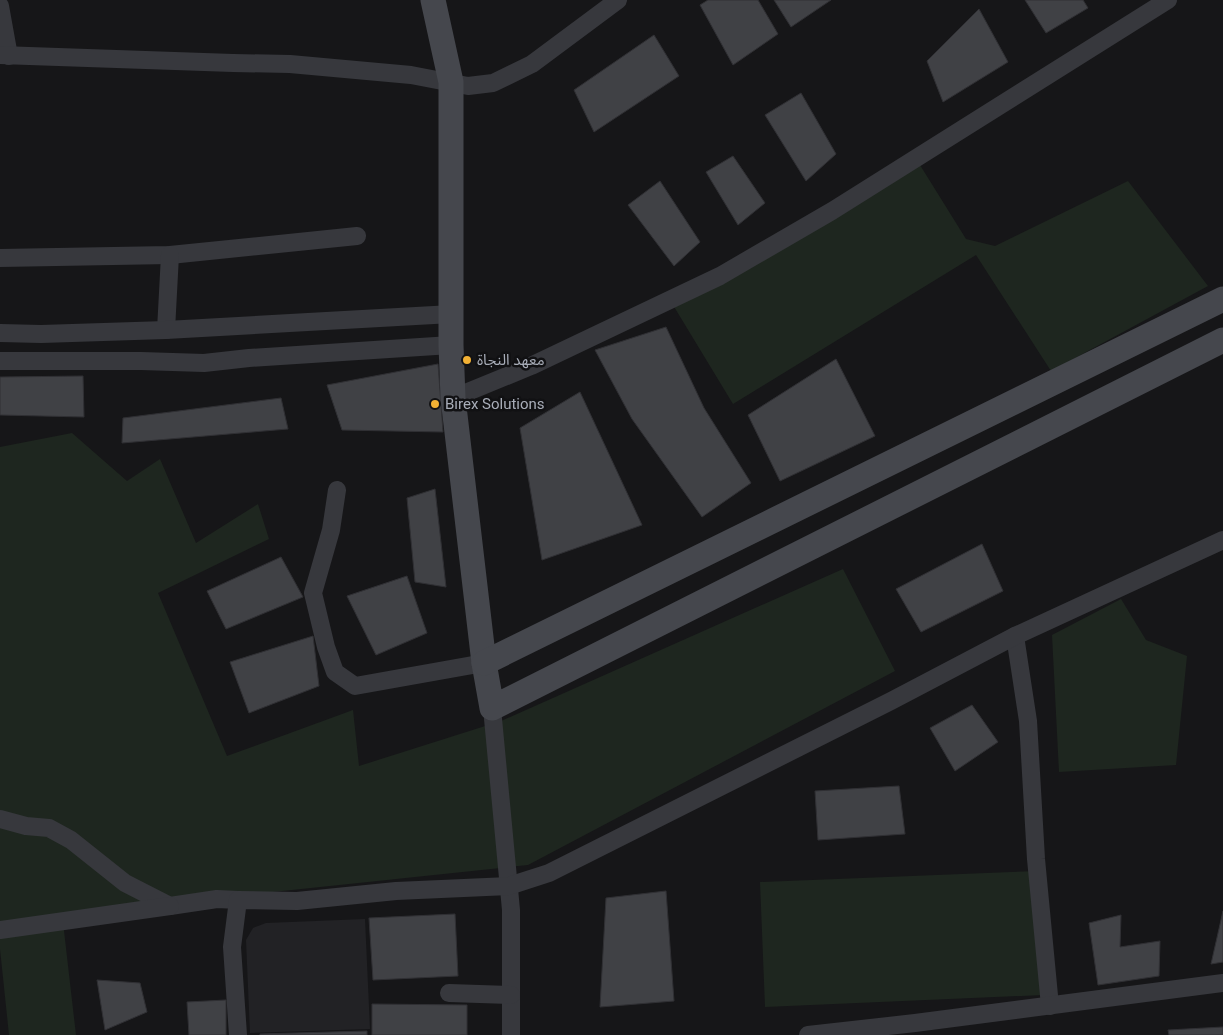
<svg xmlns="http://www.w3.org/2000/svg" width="1223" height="1035" viewBox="0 0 1223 1035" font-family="Roboto,'Noto Sans Arabic',sans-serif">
	<rect width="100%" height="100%" fill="#161618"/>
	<!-- built -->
	<polygon fill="#222225" points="365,919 370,1029 250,1033 246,940 253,928 266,923"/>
	<!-- green -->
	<g fill="#1e261f">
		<polygon points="915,157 966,239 995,246 1128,181 1208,286 1051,371 976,255 733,404 673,305"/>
		<polygon points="72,433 127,481 160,459 196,543 258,504 269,539 158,593 227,756 353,710 359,766 501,721 843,569 895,671 528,865 244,895 63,922 76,1035 9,1035 0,949 0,447"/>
		<polygon points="1121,599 1146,640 1187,656 1176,765 1059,772 1052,635"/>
		<polygon points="1038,871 1044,995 765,1007 760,882"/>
	</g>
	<!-- building -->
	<g fill="#404145" stroke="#303034">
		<polygon points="708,0 758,0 778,34 733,65 700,5"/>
		<polygon points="774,0 831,0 791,27"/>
		<polygon points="1025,0 1083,0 1088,8 1046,33"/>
		<polygon points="979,9 1008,62 943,102 927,61"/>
		<polygon points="654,35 679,76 594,132 574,90"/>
		<polygon points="801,93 836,154 806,181 765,115"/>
		<polygon points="733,156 765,203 738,225 706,172"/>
		<polygon points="660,181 700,242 674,266 628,205"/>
		<polygon points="666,327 704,408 751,483 702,517 632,419 595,350"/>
		<polygon points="836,359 875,436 780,481 748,415"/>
		<polygon points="438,364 443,432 342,430 327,385"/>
		<polygon points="83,376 84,417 0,415 0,377"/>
		<polygon points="580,392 642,525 542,560 520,428"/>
		<polygon points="281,398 288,429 122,443 123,418"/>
		<polygon points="435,489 446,587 415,582 407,498"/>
		<polygon points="982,544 1003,591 921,632 896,589"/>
		<polygon points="281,557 303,597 226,629 207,591"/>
		<polygon points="407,576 427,633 376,655 347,596"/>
		<polygon points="313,636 319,686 249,713 230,662"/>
		<polygon points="972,705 998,742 955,771 930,728"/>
		<polygon points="899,786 905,834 818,840 815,791"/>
		<polygon points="666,891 674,1001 600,1007 606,898"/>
		<polygon points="1223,911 1223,962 1211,964 1216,942"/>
		<polygon points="455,914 458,976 373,980 369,918"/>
		<polygon points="1121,915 1120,947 1160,941 1159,976 1098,985 1089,923"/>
		<polygon points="97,980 140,983 147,1012 105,1030"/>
		<polygon points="226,1000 226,1035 189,1035 187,1002"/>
		<polygon points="372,1004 467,1005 467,1035 372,1035"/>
		<polygon points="1223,1027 1223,1035 1169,1035 1168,1030"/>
		<polygon points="367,1031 367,1035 260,1035 260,1034"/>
	</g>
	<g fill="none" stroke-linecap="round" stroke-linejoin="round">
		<!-- street -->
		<g stroke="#37383d" stroke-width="18">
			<polyline points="0,6 9,56"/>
			<polyline points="0,55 233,63 290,64 411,75 468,86 493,83 532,64 618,0"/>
			<polyline points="0,258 170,255 357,236"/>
			<polyline points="166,330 170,255"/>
			<polyline points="0,333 41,334 166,330 452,314"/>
			<polyline points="0,361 141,361 204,363 249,358 451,345"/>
			<polyline points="453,398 531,366 720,276 832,211 1168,0"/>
			<polyline points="337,490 331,530 313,593 326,647 335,672 355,686 484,663"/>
			<polyline points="1015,636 1028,721 1036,859 1050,1006"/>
			<polyline points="492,708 511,910 511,1035"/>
			<polyline points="0,819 26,826 49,828 71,840 125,883 170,906 217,899 238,900"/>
			<polyline points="0,930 170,906"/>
			<polyline points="449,993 511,995"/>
			<polyline points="238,1035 232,947 238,900 297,901 396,891 509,886 549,873 891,701 1015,636 1223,540"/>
			<polyline points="808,1035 915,1023 1223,983"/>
		</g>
		<!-- secondary -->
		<g stroke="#45474d" stroke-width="25">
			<polyline points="433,0 451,82 451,345 453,398 484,663 492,708 1223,340"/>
			<polyline points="484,663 1223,299"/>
		</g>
	</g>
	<!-- markers -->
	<g fill="#f2b134" stroke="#111113" stroke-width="2">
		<circle cx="467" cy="360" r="5"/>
		<circle cx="435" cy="404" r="5"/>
	</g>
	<g text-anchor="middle" stroke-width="5" stroke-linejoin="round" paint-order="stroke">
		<!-- poi labels -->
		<g font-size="15" fill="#a8adb8" stroke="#111113" text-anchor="start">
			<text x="477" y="365">معهد النجاة</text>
			<text x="445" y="409">Birex Solutions</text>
		</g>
	</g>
</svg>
